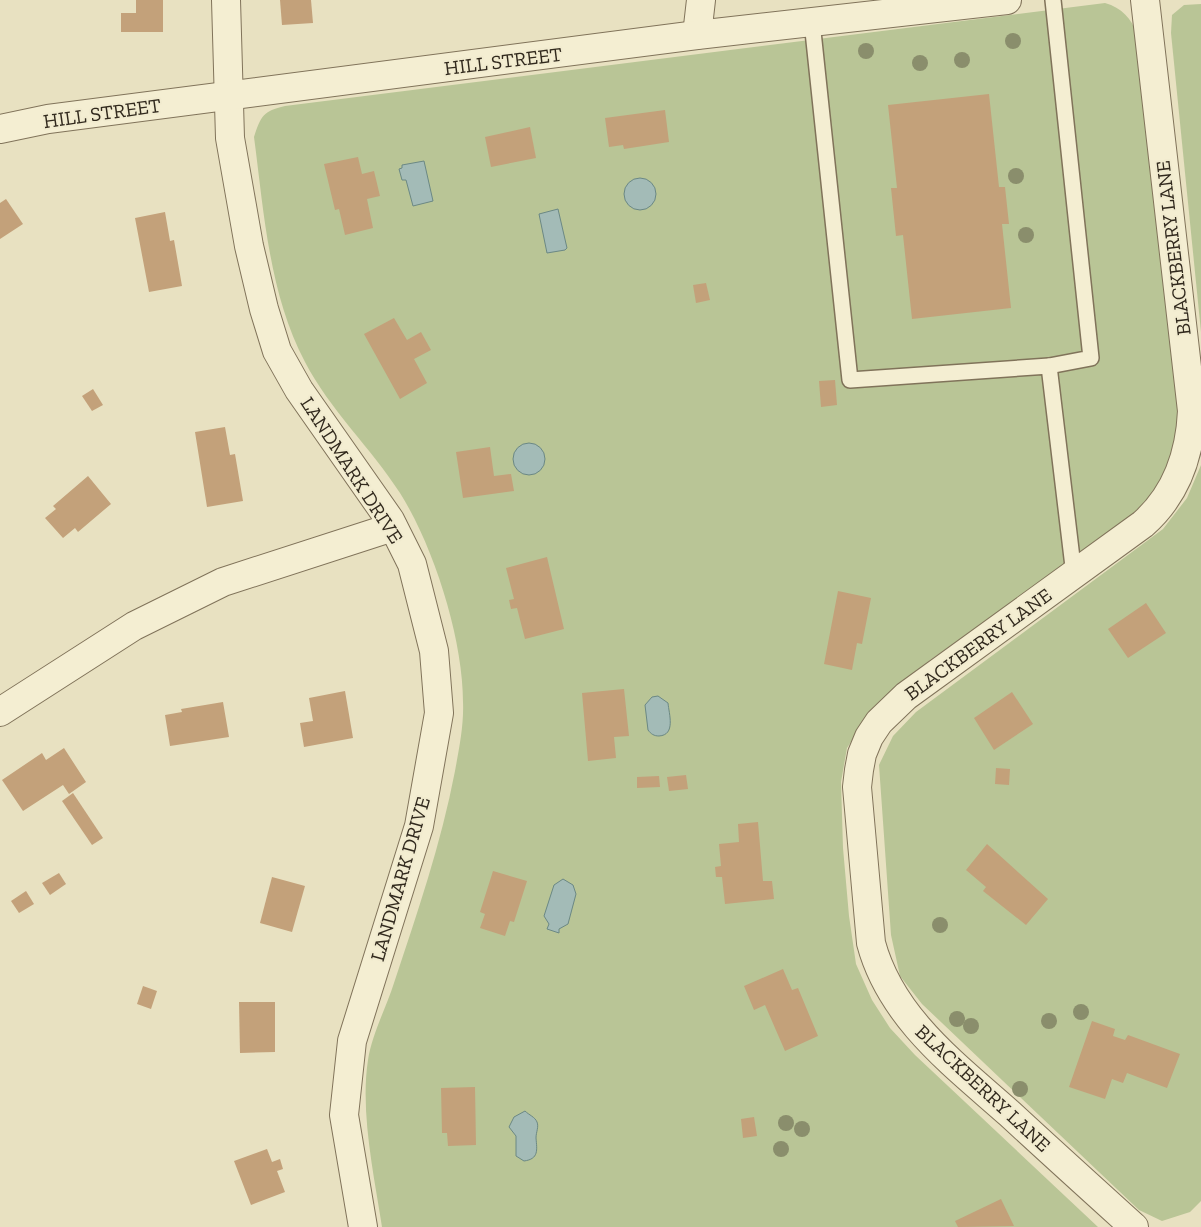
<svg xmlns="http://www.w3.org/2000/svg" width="1201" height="1227" viewBox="0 0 1201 1227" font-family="'Zilla Slab',serif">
	<rect width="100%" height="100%" fill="#e8e1c1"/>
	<!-- green -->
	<g fill="#b9c596">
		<path d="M1105,3c17,5 26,15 32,31l39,342 2,55 -12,38 -13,25 -35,35 -188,131 -58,50 -25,38 -6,34 2,66 6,68 7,48 16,36 18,28 25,27 183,172h-716c-8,-52 -22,-115 -14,-167 4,-26 18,-52 26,-77 23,-69 47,-139 61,-212 4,-22 9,-46 8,-69 0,-63 -29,-155 -63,-209 -29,-45 -70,-83 -95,-131 -36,-68 -41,-150 -51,-225 7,-21 9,-26 31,-31z"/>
		<polygon points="1201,4 1201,332 1171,33 1172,15 1184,5"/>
		<polygon points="1201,465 1201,1201 1190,1212 1162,1221 1139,1210 922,1004 900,976 891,935 879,765 893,736 916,712 1163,529 1187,498"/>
	</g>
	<!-- water -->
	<g fill="#a3bbb7" stroke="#6b8884">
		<polygon points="424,161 433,201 413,206 406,180 402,180 399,169 402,168 402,165"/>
		<circle cx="640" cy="194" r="16"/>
		<polygon points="558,209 567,248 565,250 547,253 539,214"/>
		<circle cx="529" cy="459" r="16"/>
		<path d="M658,696l10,7c1,11 8,32 -9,33 -5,0 -8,-2 -11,-6l-3,-25 7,-8z"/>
		<polygon points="563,879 573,885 576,894 568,924 559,929 559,933 547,929 549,924 544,916 554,885"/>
		<path d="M525,1111c4,4 10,6 12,11 2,5 -1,10 -1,16 1,12 3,21 -12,23l-8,-5v-20l-7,-9 5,-10z"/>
	</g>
	<!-- building -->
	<g fill="#c3a17a">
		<polygon points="136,0 163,0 163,32 121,32 121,13 136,13"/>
		<polygon points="280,0 311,0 313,23 282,25"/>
		<polygon points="989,94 999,187 1005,187 1009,224 1002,224 1011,308 912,319 903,235 896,236 891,188 897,188 888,105"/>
		<polygon points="665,110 669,142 624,149 623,145 609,147 605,118"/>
		<polygon points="530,127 536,158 491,167 485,137"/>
		<polygon points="358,157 362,174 374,171 380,196 367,199 373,228 345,235 339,209 335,210 324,164"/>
		<polygon points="6,199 23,224 0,239 0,203"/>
		<polygon points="165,212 170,241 174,240 182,286 149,292 135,218"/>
		<polygon points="706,283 710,300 696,303 693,285"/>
		<polygon points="394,318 407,340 421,332 431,350 414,359 427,383 400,399 364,334"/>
		<polygon points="835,380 837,405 821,407 819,381"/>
		<polygon points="93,389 103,405 92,411 82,396"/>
		<polygon points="225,427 230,455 235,454 243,501 207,507 195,432"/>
		<polygon points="490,447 494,476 511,474 514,491 463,498 456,452"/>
		<polygon points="88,476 111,504 78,532 75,528 63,538 45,518 56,509 53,506"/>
		<polygon points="547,557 564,629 525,639 517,608 511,609 509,600 514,599 506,568"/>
		<polygon points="838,591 871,598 862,644 857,643 852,670 824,664"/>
		<polygon points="1146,603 1166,633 1128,658 1108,629"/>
		<polygon points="624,689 629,736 614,737 616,758 588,761 582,693"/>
		<polygon points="345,691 353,738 304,747 300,723 313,721 309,698"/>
		<polygon points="1012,692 1033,724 994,750 974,718"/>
		<polygon points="223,702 229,737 170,746 165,715 182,712 181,709"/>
		<polygon points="64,748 86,782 69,794 63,785 23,811 2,780 42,753 46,760"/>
		<polygon points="996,768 1010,769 1009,785 995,784"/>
		<polygon points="686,775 688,789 669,791 667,777"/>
		<polygon points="659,776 660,787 637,788 637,777"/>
		<polygon points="73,793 103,838 92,845 62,801"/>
		<polygon points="758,822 763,881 772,881 774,899 725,904 722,877 716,877 715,867 721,866 719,844 739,842 738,824"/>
		<polygon points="987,844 1048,899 1026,925 983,891 986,887 966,870"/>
		<polygon points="493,871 527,881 514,922 510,921 505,936 480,928 485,914 480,912"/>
		<polygon points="59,873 66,884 50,895 42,883"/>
		<polygon points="272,877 305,886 292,932 260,923"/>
		<polygon points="26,891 34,904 19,913 11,901"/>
		<polygon points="783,969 792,990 798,988 818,1036 785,1051 765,1005 754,1010 744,986"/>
		<polygon points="143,986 157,991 151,1009 137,1004"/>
		<polygon points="239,1002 275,1002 275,1052 240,1053"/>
		<polygon points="1092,1021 1115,1029 1113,1036 1125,1040 1128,1035 1180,1054 1167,1088 1127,1073 1123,1083 1112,1079 1105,1099 1069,1087"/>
		<polygon points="475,1087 476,1145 448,1146 447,1133 442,1133 441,1088"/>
		<polygon points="754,1117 757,1136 743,1138 741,1119"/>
		<polygon points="267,1149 272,1162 280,1159 283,1169 277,1171 285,1192 251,1205 234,1161"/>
		<polygon points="1001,1199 1014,1226 958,1227 955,1221"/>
	</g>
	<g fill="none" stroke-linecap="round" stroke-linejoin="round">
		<!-- service casing -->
		<g stroke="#80735a" stroke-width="18">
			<g id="service">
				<polyline points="812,22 850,380 1049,366 1074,575"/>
				<polyline points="1049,366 1091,358 1053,0"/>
			</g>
		</g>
		<!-- minor casing -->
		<g stroke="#80735a" stroke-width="30">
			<g id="minor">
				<polyline points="226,0 230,138 249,246 264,309 277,351 299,390 390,520 412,564 434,651 439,713 419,826 352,1041 344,1115 363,1227"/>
				<polyline points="697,35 701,0"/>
				<polyline points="0,129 48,119 697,35 1007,0"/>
				<polyline points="0,712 134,626 223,582 393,527"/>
				<path d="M1134,1227c-42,-38 -83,-75 -124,-113 -55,-49 -119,-96 -139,-171l-14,-156 2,-17 3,-16 7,-17 10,-15 27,-26 237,-172c34,-30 47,-69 49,-113l-47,-411"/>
			</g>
		</g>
		<!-- service -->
		<use href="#service" stroke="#f4eed2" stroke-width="15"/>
		<!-- minor -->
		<use href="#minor" stroke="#f4eed2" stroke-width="28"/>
	</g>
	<!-- trees -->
	<g fill="#8a8e6c">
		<circle cx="1013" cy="41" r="8"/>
		<circle cx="866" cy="51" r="8"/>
		<circle cx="962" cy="60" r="8"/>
		<circle cx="920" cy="63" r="8"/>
		<circle cx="1016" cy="176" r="8"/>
		<circle cx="1026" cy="235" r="8"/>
		<circle cx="940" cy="925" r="8"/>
		<circle cx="1081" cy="1012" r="8"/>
		<circle cx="957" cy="1019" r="8"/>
		<circle cx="1049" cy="1021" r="8"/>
		<circle cx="971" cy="1026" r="8"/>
		<circle cx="1020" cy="1089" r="8"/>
		<circle cx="786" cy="1123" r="8"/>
		<circle cx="802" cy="1129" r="8"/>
		<circle cx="781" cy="1149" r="8"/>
	</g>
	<g text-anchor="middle" stroke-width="4" stroke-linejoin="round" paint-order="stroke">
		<!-- street labels -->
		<g font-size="20" fill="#31291d" stroke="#f1ebcf">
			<text transform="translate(503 61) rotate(-7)" y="7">HILL STREET</text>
			<text transform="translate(102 113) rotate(-8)" y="7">HILL STREET</text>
			<text transform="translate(1173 248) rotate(-97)" y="7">BLACKBERRY LANE</text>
			<text transform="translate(352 470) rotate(57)" y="7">LANDMARK DRIVE</text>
			<text transform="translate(978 644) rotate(-36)" y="7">BLACKBERRY LANE</text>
			<text transform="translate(400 879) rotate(-74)" y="7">LANDMARK DRIVE</text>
			<text transform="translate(983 1088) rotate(43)" y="7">BLACKBERRY LANE</text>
		</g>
	</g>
</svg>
